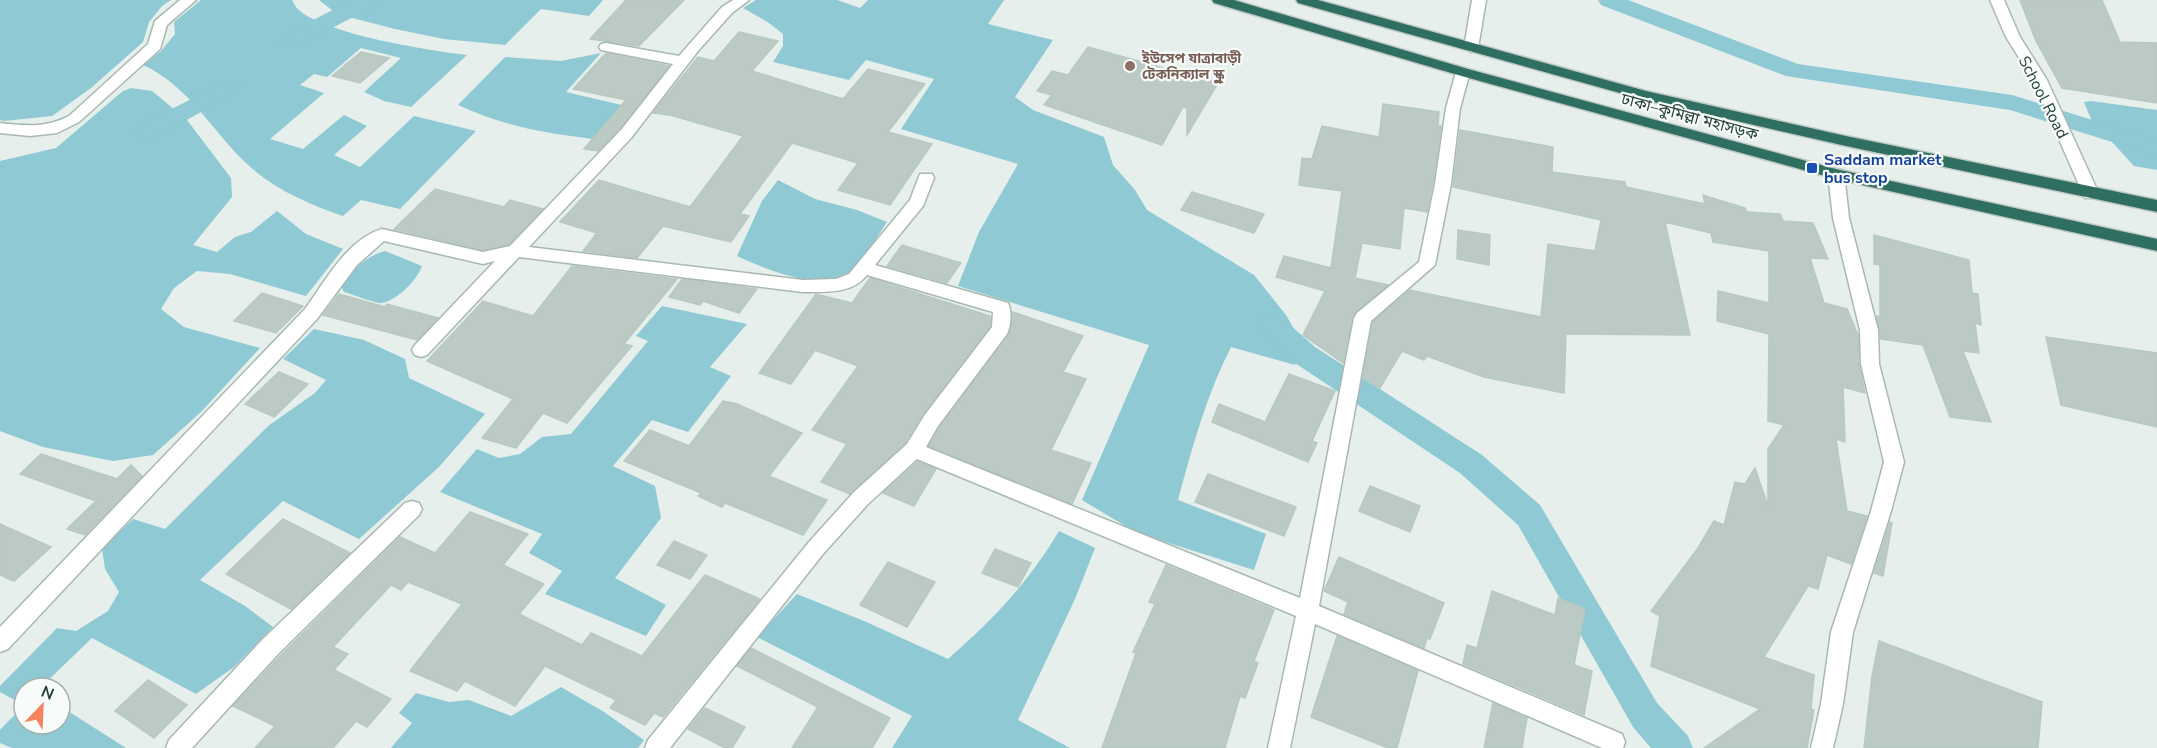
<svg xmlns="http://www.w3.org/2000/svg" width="2157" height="748" viewBox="0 0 2157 748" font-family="'Nunito Sans','Noto Sans Bengali',sans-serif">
	<rect width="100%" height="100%" fill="#e6efeb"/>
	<!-- water -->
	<g fill="#8ec9d4">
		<polygon points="0,0 171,0 162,6 149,22 143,42 91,88 52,116 4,121 0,120"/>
		<path d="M201,0h91c2,4 5,9 8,11 30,24 127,39 167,44l-56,52 -27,-6 -20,-9 37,-34 -40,-10 -34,29 -13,-3 -14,11 24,8 -54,46 33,10 41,-34 23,11 -33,29 26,12 54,-51 62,15 -76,78 -39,-9 -18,16c-34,-12 -70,-27 -97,-53 -34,-32 -58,-78 -103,-98l18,-14 14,-17 -1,-12z"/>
		<polygon points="319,0 603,0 589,16 541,9 505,45 444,39 395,29 337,14"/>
		<path d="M756,0h81l23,8 8,-8h136l-16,24 65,16 -38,57 18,13 71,27 9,28 22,25 12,20 107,65 32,40 16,28 -7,22 -64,-18c-25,49 -39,101 -53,153l88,34 -12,36 -117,-37 -55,-33 67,-155 -191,-59 21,-54 39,-68 -117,-35 33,-50 -68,-19 -17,20 -76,-18 10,-16v-12l-14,-11 -26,-15z"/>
		<path d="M601,53l-35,39 64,15 -37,32c-48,-6 -90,-13 -135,-34l47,-48 56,4z"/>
		<polygon points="131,88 152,91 187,120 231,178 232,197 193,245 217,252 235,237 251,232 277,211 306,234 343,249 306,296 230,274 197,271 174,288 161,309 184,327 260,348 201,412 153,455 113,461 43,447 0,431 0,161 56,148 123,91"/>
		<polygon points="2091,101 2157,110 2157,170 2134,166 2091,119 2084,102"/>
		<path d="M778,180l37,19 42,11 30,12c-9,14 -30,47 -43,54 -27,15 -81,-8 -107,-20l25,-55z"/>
		<path d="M385,251l37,15c-5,14 -25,35 -41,37 -8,0 -29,-9 -37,-11l-3,-6c13,-17 23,-29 44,-35z"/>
		<polygon points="662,306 747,324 710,367 731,376 688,432 652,420 613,466 655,486 661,518 615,578 666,605 646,636 545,594 562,571 529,553 542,534 440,492 477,449 499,458 520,454 542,437 571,434 648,341 636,336"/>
		<polygon points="314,329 364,340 405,359 409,378 485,414 439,467 359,539 283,501 200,580 245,606 273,627 234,667 196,694 92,638 40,688 24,688 24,705 0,692 0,686 57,628 76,631 108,611 119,592 105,569 102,548 133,519 165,529 268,426 315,393 326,380 283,359"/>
		<path d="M1059,531l36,17 -20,51 -57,121 52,28h-178l20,-32 -155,-79 40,-43 67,27 84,38c45,-39 80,-76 111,-128z"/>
		<polygon points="561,687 604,712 644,740 638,748 391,748 412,723 399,713 416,693 449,702 469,700 511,716"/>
		<polygon points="24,705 24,724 60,724 60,706 126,748 12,748 0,743 0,730"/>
	</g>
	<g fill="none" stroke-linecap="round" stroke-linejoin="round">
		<!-- canal -->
		<g fill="#8ec9d4" fill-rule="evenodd">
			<polygon points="352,0 379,0 376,5 298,46 290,48 282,46 279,41 282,36"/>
			<polygon points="1598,0 1628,0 1798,64 2012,95 2157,140 2157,156 2010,110 1786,76 1601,5"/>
			<polygon points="229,80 237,82 241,87 237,92 154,138 146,140 138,138 134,132 138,126"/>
			<polygon points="1271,314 1281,317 1315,347 1482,455 1540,505 1657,703 1688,736 1693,748 1651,748 1633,727 1518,525 1460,473 1295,363 1261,331 1257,324 1261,317"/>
		</g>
	</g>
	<!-- building -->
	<g fill="#bbcac4" stroke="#b8c9c2" stroke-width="1.5">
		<polygon points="626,0 684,0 639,46 590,39"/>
		<polygon points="2020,0 2102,0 2120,42 2157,43 2157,103 2062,88 2036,41"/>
		<polygon points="739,32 778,41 752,71 843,99 868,69 925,84 888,132 932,144 890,205 838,190 858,163 792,143 740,214 749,216 731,242 663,226 637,258 583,251 597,233 560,222 599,180 690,207 743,136 670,115 653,113 698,57 714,61"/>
		<polygon points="1088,47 1218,83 1187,135 1187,108 1183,107 1162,145 1044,105 1052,95 1037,91 1052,71 1068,75"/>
		<polygon points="361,52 389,58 360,83 332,76"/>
		<polygon points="606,53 669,66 619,129 598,151 584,149 626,100 573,89"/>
		<polygon points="1383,104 1439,112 1438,126 1441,126 1433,182 1427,212 1404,208 1400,249 1362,243 1355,278 1388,285 1356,311 1352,317 1343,363 1303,335 1325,291 1276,277 1284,256 1331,268 1342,191 1299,185 1302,158 1312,159 1322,126 1379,137"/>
		<polygon points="1460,130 1553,147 1552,172 1625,182 1626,187 1705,204 1703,195 1745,208 1747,212 1780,214 1783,221 1813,223 1828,259 1810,258 1824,303 1847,309 1858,335 1859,364 1865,393 1843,387 1845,442 1836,439 1847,511 1867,516 1851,564 1827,555 1818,589 1808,586 1764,657 1814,675 1811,709 1814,710 1807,748 1704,748 1760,709 1651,666 1660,616 1651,611 1698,548 1714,521 1724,525 1735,482 1745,484 1755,468 1768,506 1768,449 1784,425 1768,421 1769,334 1717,321 1718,291 1769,303 1769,251 1713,242 1711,233 1665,222 1690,335 1566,334 1564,393 1484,377 1427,356 1424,360 1402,351 1380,388 1363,377 1373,322 1410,290 1541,317 1548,244 1595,251 1601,220 1453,187"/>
		<polygon points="435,189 504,207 510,200 543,209 509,244 483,250 394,229"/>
		<polygon points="1192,192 1264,214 1254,233 1181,210"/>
		<polygon points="1458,230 1490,235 1489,265 1457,259"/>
		<polygon points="1874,235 1969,260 1972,293 1978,294 1981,325 1975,323 1979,353 1963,351 1991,422 1950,417 1923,345 1881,339 1877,316 1880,317 1880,265 1874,264"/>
		<polygon points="902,245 961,263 947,283 887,266"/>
		<polygon points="572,266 677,279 624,344 632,346 567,423 543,413 516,448 482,438 513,399 427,361 483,301 533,316"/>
		<polygon points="870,278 990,316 990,326 922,415 905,443 850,494 821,482 847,444 812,430 858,366 815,350 791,384 759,373 816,294 852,303"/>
		<polygon points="682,279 721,284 757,289 739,313 703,301 700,305 669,297"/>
		<polygon points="262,293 303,306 276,333 234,321"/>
		<polygon points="339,294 385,307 387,304 438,318 417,340 323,315"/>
		<polygon points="1013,312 1083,336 1063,372 1086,379 1051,450 1091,463 1072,504 929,446 940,427 1009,335"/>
		<polygon points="2046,337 2157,353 2157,427 2061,405"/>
		<polygon points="279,372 308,384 274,417 245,404"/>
		<polygon points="1289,374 1335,391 1312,441 1317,443 1308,462 1212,422 1219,404 1265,422"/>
		<polygon points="723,401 737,404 802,433 769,476 827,500 803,535 725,503 722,507 698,496 701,493 624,461 650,430 689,446"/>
		<polygon points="41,454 117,479 131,465 142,476 85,535 67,529 96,501 20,474"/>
		<polygon points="917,462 936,469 914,506 883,493"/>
		<polygon points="1208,474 1296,507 1284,536 1195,502"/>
		<polygon points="1370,486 1420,506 1410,532 1359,511"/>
		<polygon points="470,512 528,534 503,565 544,584 519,614 582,645 591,633 642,656 705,575 760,599 663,717 654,713 645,725 610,708 616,700 545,666 515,706 465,681 457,691 410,671 462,604 408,582 401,590 391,585 333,647 348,654 334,670 391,699 367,727 356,721 333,748 255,748 275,726 233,706 280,656 400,537 435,553"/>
		<polygon points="283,519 350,553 291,609 226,574"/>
		<polygon points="1890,522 1892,523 1883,576 1874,573"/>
		<polygon points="0,524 51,547 14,581 0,575"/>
		<polygon points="674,541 707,555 690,579 657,565"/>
		<polygon points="995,549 1031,563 1018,587 982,573"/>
		<polygon points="1339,557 1444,603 1430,639 1427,638 1424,648 1344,614 1348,602 1324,591"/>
		<polygon points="888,562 935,582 907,627 860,605"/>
		<polygon points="1166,565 1274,610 1254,661 1258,663 1245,698 1240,696 1225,748 1102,748 1136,653 1133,652 1155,604 1149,602"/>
		<polygon points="1492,591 1555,615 1558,598 1585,609 1574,665 1592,671 1584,715 1463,664 1467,645 1477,648"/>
		<polygon points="1337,636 1418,671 1397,748 1388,748 1311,717"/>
		<polygon points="1879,641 2042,702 2038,748 1864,748 1872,676"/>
		<polygon points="751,648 890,718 872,748 792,748 818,707 737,666"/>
		<polygon points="148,680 187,705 154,738 115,711"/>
		<polygon points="1493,703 1527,718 1522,748 1484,748"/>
		<polygon points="705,708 745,727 732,748 725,748 688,729"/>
	</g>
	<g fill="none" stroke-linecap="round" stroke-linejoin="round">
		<!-- street casing -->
		<g stroke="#a8b8b2" stroke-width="3">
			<g id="street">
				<path d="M180,0h16l-29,25 -7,24 -81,73 -22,11 -27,3 -30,-3v-10c25,3 46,5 69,-7l79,-72 7,-23z"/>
				<path d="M733,0h16l-17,13 -34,38 -67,87 -102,109 274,33 33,-1 13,-5 61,-74 10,-26h12l2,4 -11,28 -48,59 133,38c4,8 3,23 -1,31l-69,92 -12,21 374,151 54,-280 3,-5 62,-51 16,-78 11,-76 10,-36 2,-3h10l2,3 -10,36 -9,76 -16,81 -64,56 -52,285 303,128 3,8 -2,6h-21l-287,-124 -25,124h-22l28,-132 -379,-157 -49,45 -45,50 -153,194h-25l3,-8 161,-198 45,-50 53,-48 17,-28 68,-89 1,-15 -126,-37c-15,19 -41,17 -64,17l-284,-35 -92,98 -6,2 -6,-2 -3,-5 3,-5 80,-84 -12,3 -99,-23 -27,24 -40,54 -309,330 -8,3v-25l305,-318c20,-27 42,-70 77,-80l101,23 27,-6 111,-116 52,-66 -72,-14 -2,-3 2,-3 5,-1 73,13 43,-49z"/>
				<polygon points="1472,0 1486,0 1478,48 1471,52 1464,48"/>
				<polygon points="1990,0 2004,0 2020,37 2047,80 2099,194 2097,198 2085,198 2083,194 2033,80 2006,37"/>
				<polygon points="1836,169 1842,170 1844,174 1849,218 1878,330 1879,364 1904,462 1891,511 1853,632 1843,704 1833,748 1811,748 1821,704 1831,632 1871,511 1884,462 1861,364 1860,330 1833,218 1828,174 1830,170"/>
				<polygon points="412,501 419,503 422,509 419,515 278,654 192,748 166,748 169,740 262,640 405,503"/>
			</g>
		</g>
		<!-- highway casing -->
		<g stroke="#c2cac8" stroke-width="3">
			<g id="highway">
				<polygon points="1212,0 1234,0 1468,69 1836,169 2157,239 2157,251 1836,179 1458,75 1214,3"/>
				<polygon points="1296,0 1318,0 1646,91 1846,136 2157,200 2157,212 1846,146 1645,100 1298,3"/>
			</g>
		</g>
		<!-- street -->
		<use href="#street" fill="#fff" fill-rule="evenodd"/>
		<!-- highway -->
		<use href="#highway" fill="#2f6f62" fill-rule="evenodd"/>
	</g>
	<!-- markers -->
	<circle fill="#8d6e63" stroke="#f7fbf9" stroke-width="2" cx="1130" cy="66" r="6"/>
	<rect fill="#1a4fb4" stroke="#f7fbf9" stroke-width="2" x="1806" y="162" width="12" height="12" rx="3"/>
	<g text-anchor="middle" stroke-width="4.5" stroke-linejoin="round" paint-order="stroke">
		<!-- far-education labels -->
		<g font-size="14" font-weight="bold" fill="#785e54" stroke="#f7fbf9" text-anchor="start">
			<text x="1142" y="63">ইউসেপ যাত্রাবাড়ী<tspan x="1142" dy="16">টেকনিক্যাল স্কুল</tspan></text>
		</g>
		<!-- street labels -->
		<g font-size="16" fill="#24423a" stroke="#f7fbf9">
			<text transform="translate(2044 97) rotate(63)" y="6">School Road</text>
			<text transform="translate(1690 116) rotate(15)" y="6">ঢাকা–কুমিল্লা মহাসড়ক</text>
		</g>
		<!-- transit labels -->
		<g font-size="16" font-weight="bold" fill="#164399" stroke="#f7fbf9" text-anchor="start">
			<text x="1824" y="165">Saddam market<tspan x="1824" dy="18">bus stop</tspan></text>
		</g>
	</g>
	<!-- north arrow -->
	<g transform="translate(42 706) rotate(23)"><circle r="28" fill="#f7fbf9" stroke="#a3b1ad" stroke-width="1.5"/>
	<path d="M0-4.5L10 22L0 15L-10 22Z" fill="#f4845f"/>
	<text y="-9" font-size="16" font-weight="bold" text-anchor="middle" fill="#24423a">N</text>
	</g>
</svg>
